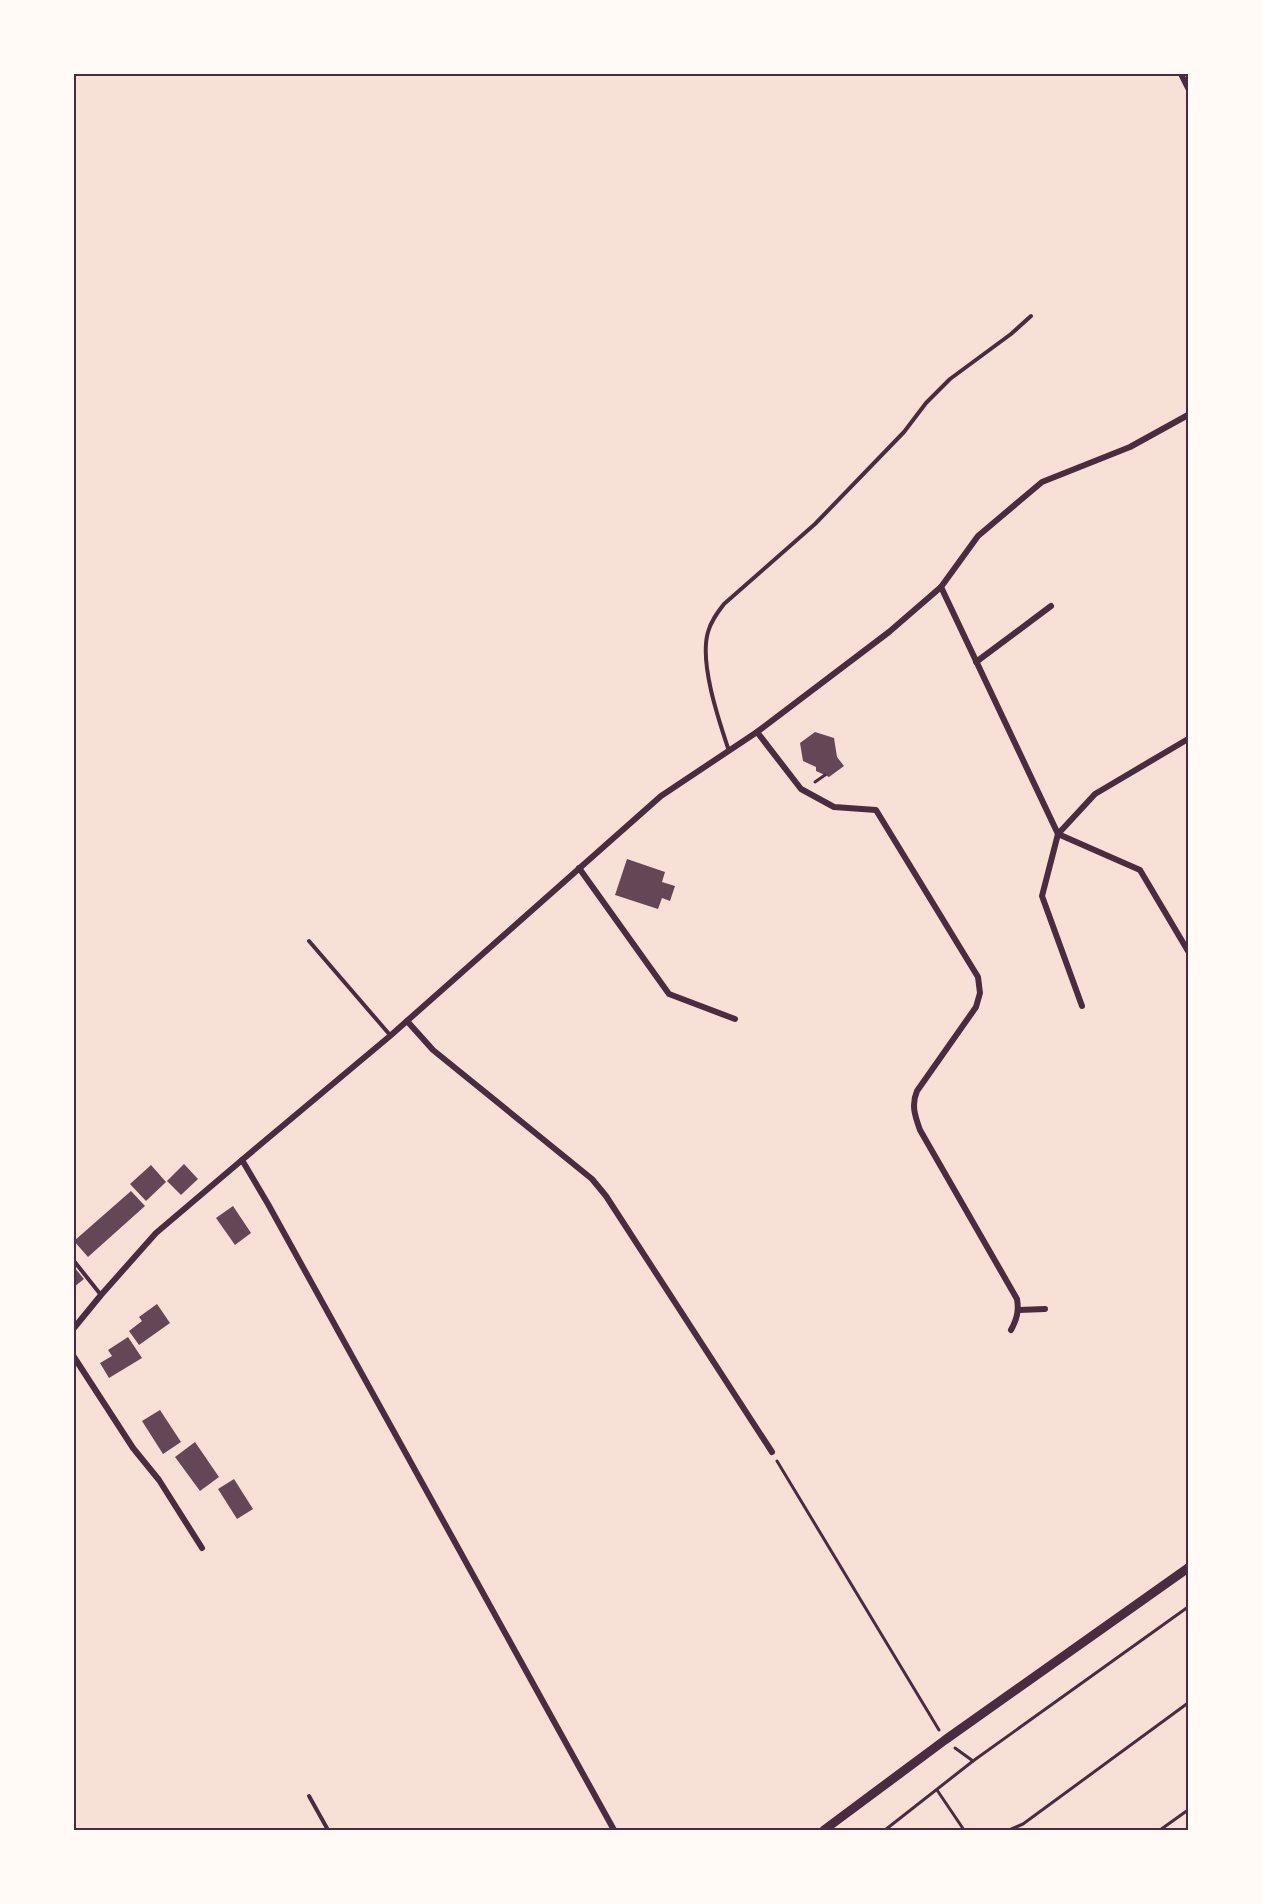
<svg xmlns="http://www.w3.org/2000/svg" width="1262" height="1904" viewBox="0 0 1262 1904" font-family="Raleway,sans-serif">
	<rect width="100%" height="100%" fill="#f7e1d7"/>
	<!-- building -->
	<g fill="#644757">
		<polygon points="815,732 834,738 837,757 844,766 829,777 816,771 816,767 803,761 800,743"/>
		<polygon points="627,859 665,872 662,882 675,886 670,901 662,898 658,909 615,895"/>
		<polygon points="184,1164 198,1179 181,1195 167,1181"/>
		<polygon points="151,1165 166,1182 146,1201 130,1184"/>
		<polygon points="131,1191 145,1206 88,1257 74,1241"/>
		<polygon points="233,1206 251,1233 235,1245 216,1218"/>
		<polygon points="74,1267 84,1279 74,1287"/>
		<polygon points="157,1304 170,1323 139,1345 129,1331 142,1321 139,1317"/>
		<polygon points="128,1337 142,1358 109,1378 100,1363 112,1356 108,1350"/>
		<polygon points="160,1410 181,1442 163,1454 142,1421"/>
		<polygon points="195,1442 219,1477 200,1491 175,1457"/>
		<polygon points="234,1479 253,1509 237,1519 218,1489"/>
	</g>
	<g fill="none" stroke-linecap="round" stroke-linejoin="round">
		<!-- path -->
		<g stroke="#4a2c40" stroke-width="3">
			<polyline points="815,782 825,775"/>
			<polyline points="777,1461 939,1730"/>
			<polyline points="955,1748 973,1761"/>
			<polyline points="937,1790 964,1830"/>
			<polyline points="885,1830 973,1761 1188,1607"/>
			<polyline points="1009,1830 1023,1824 1188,1703"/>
			<polyline points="1160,1830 1188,1810"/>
		</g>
		<!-- service -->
		<g stroke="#4a2c40" stroke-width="4">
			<path d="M729,751c-10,-30 -30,-88 -21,-119 3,-11 9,-19 16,-28l91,-80 89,-92 22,-29 24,-24 61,-45 20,-18"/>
			<polyline points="309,941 390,1035"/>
			<polyline points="74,1261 101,1295"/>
			<polyline points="309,1796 328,1830"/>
		</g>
		<!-- minor -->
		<g stroke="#4a2c40" stroke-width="6">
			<polyline points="1181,74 1188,88"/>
			<polyline points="941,587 1058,834 1095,794 1188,739"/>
			<polyline points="976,662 1051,606"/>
			<path d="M757,732l44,57 33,18 42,3 102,167 2,16 -4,14 -59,84c-6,14 -2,25 3,39l97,169c2,12 0,20 -6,31"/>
			<polyline points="579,868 669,994 735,1019"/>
			<polyline points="1082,1006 1042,896 1058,834 1140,870 1188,951"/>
			<polyline points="407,1021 433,1050 592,1179 606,1196 772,1452"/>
			<polyline points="242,1160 268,1204 614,1830"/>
			<polyline points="1019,1310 1045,1309"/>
			<polyline points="74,1328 101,1295 156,1233 242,1160 390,1036 661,796 757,732 889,632 941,587 978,536 1042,482 1130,447 1188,415"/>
			<polyline points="74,1357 133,1448 159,1480 202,1548"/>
		</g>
		<!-- tertiary -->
		<polyline stroke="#4a2c40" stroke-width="9" points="824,1830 945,1740 1188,1568"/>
	</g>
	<!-- border -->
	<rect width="1262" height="1904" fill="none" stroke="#fffaf5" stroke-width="150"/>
	<rect x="75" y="75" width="1112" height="1754" fill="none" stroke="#4a2c40" stroke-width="2"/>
</svg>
